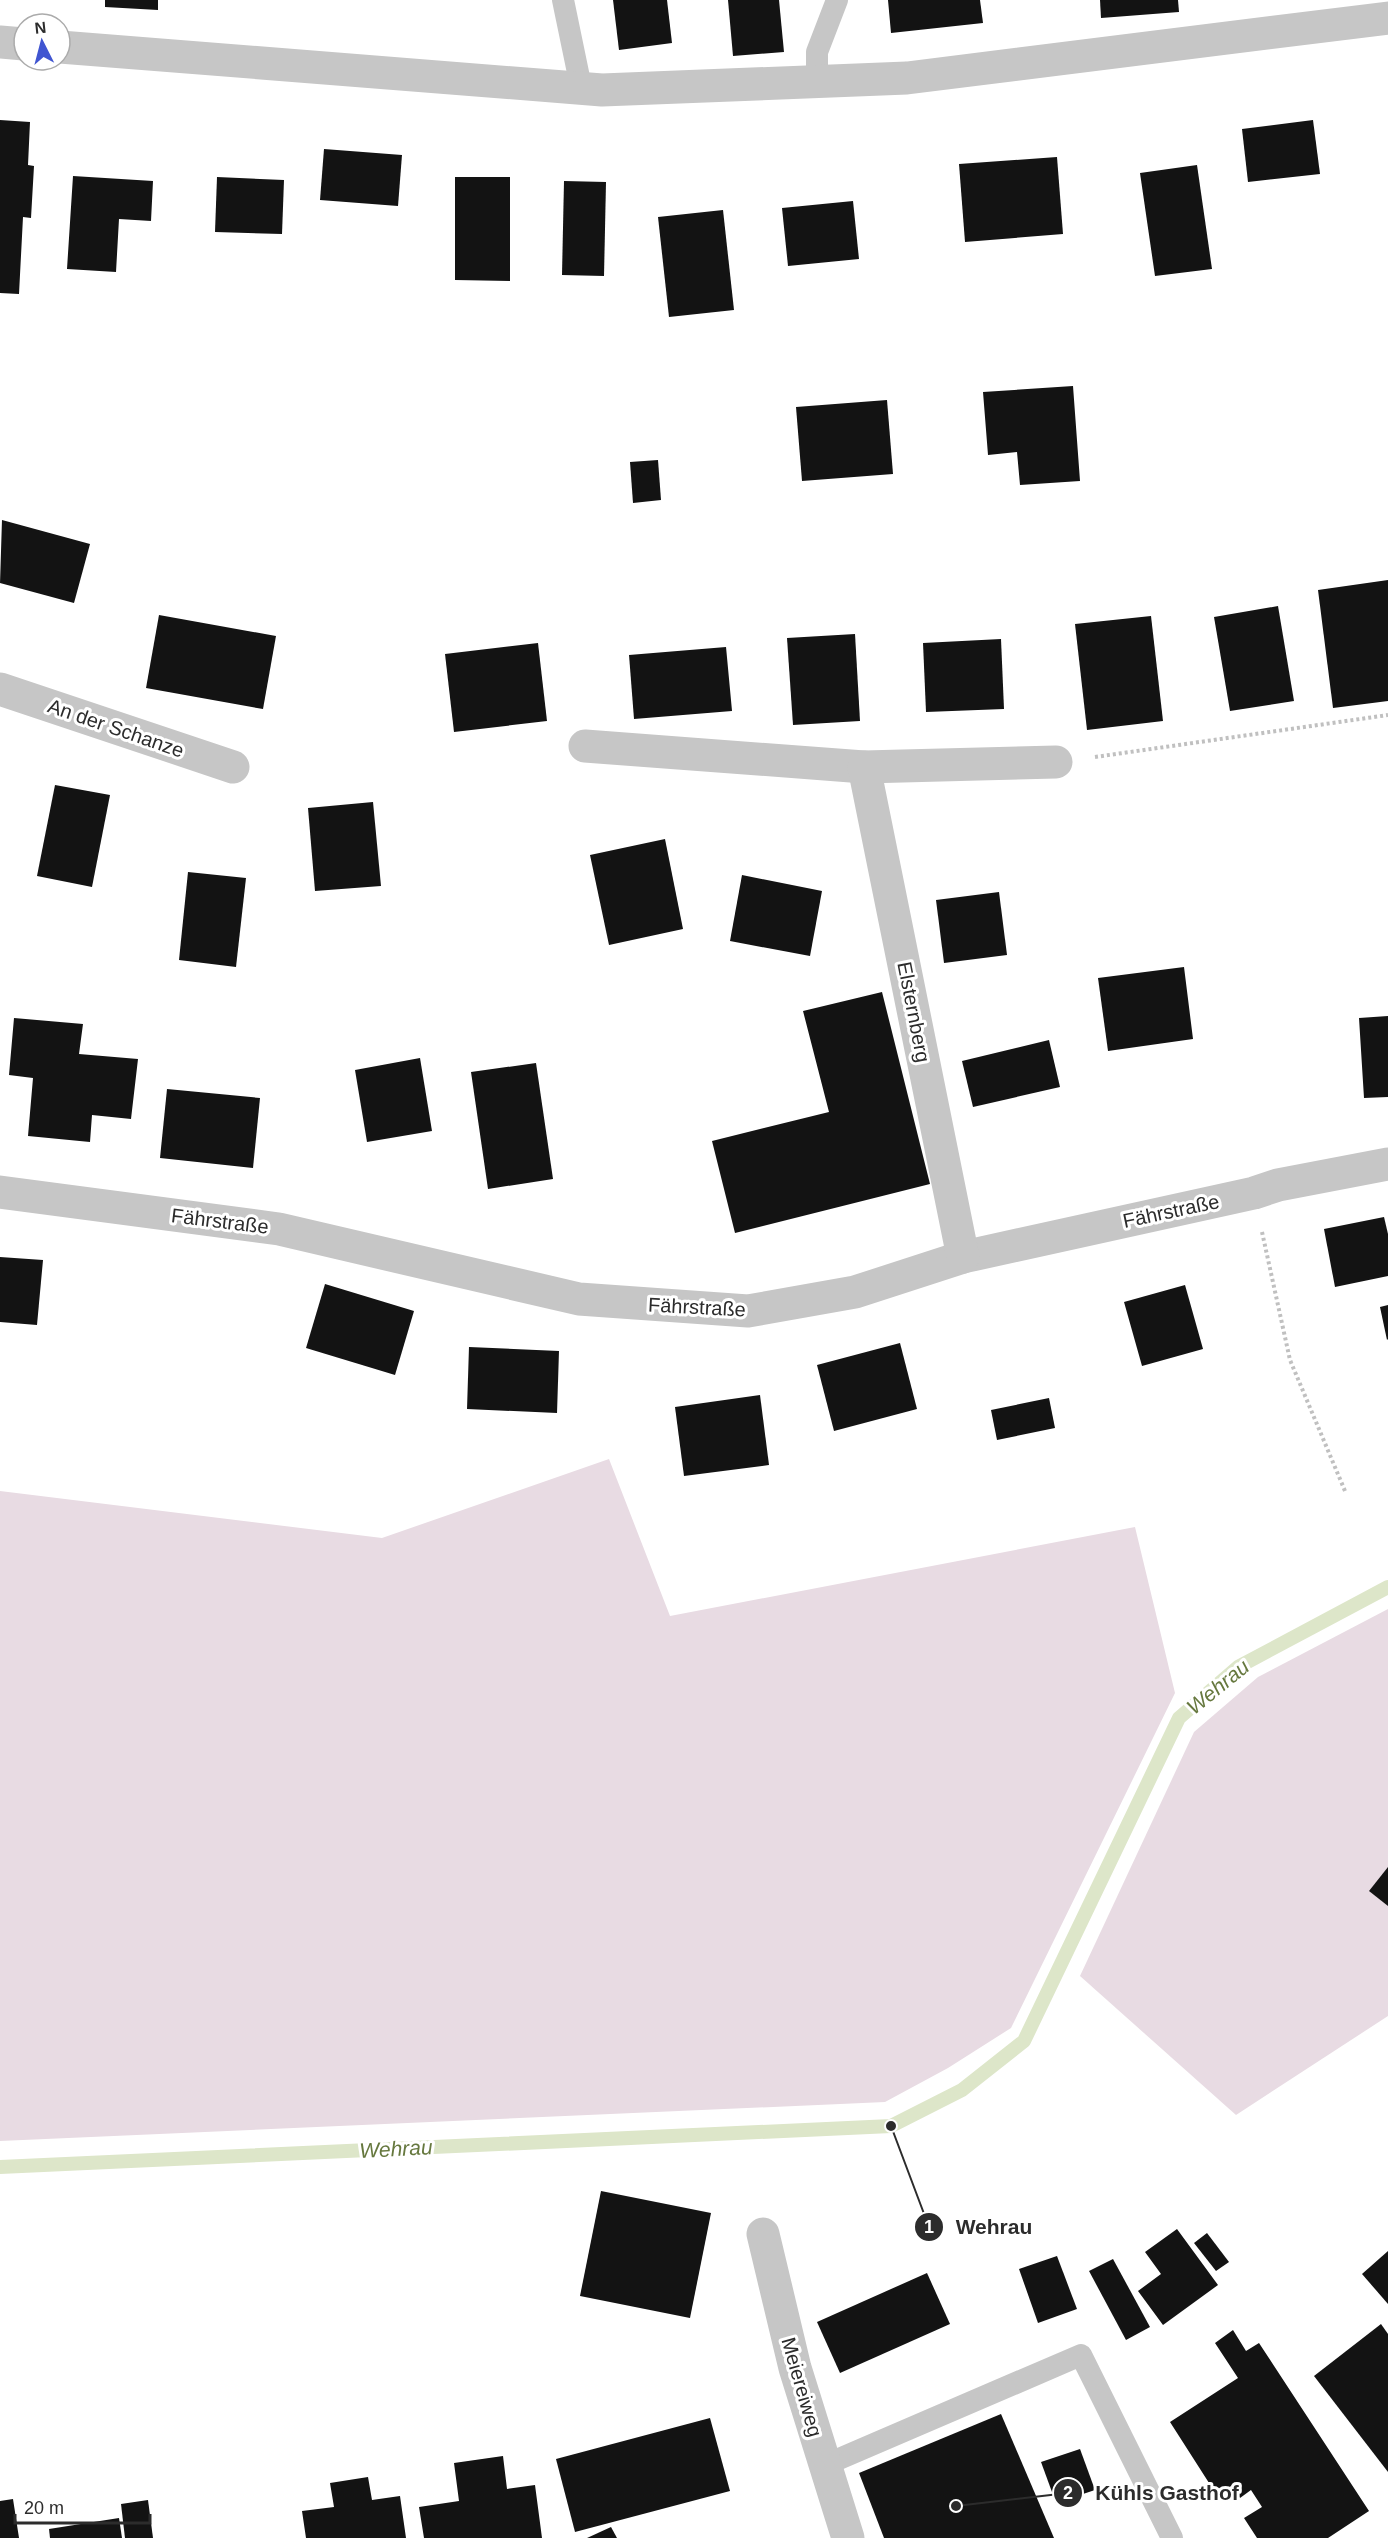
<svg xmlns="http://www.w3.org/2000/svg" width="1388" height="2538" viewBox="0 0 1388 2538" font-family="Arial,sans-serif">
	<rect width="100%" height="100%" fill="#fff"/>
	<!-- green -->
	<g fill="#e8dbe3">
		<polygon points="609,1459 670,1616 1135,1527 1175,1693 1011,2028 948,2068 885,2102 0,2141 0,1491 382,1538"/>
		<polygon points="1388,1609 1388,2016 1236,2115 1080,1976 1194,1732 1258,1677"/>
	</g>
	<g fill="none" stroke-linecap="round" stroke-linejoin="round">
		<!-- stream -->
		<polyline stroke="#dde6c9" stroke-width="14" points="0,2167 891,2126 962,2090 1024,2041 1179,1718 1238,1667 1388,1587"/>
	</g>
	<!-- building -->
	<g fill="#131313">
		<polygon points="105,0 158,0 158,10 105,7"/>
		<polygon points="613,0 667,0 672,43 619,50"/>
		<polygon points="728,0 779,0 784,52 733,56"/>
		<polygon points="888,0 980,0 983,23 891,33"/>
		<polygon points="1100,0 1178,0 1179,12 1101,18"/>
		<polygon points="0,120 30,122 28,165 34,166 31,218 23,217 19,294 0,293"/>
		<polygon points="1313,120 1320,174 1248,182 1242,129"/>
		<polygon points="324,149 402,155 398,206 320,200"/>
		<polygon points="1057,157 1063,234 965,242 959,164"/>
		<polygon points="1197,165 1212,269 1155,276 1140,173"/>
		<polygon points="73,176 153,181 151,221 119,219 116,272 67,269"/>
		<polygon points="217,177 284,180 282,234 215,232"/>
		<polygon points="455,177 510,177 510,281 455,280"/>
		<polygon points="564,181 606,182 604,276 562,275"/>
		<polygon points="853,201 859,259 788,266 782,208"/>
		<polygon points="723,210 734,310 669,317 658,217"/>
		<polygon points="1073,386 1080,481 1020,485 1017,452 988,455 983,392"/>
		<polygon points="887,400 893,474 802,481 796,407"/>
		<polygon points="658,460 661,500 633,503 630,462"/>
		<polygon points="2,520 90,544 74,603 0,583"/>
		<polygon points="1388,580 1388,701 1333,708 1318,590"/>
		<polygon points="1278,606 1294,701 1230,711 1214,617"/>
		<polygon points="159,615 276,636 263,709 146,688"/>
		<polygon points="1151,616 1163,721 1087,730 1075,624"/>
		<polygon points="855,634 860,721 793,725 787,638"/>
		<polygon points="1001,639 1004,709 926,712 923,643"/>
		<polygon points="538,643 547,721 454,732 445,654"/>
		<polygon points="726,647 732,711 634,719 629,655"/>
		<polygon points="55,785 110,795 92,887 37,876"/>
		<polygon points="373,802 381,886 315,891 308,808"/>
		<polygon points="665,839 683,929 609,945 590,855"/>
		<polygon points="188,872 246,878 236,967 179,960"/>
		<polygon points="742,875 822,891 810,956 730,941"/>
		<polygon points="999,892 1007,955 944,963 936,900"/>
		<polygon points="1184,967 1193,1039 1108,1051 1098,978"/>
		<polygon points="882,992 930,1184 735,1233 712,1141 829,1112 803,1011"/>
		<polygon points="1388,1016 1388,1097 1364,1098 1359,1018"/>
		<polygon points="14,1018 83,1024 79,1054 138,1059 131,1119 92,1115 90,1142 28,1136 33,1078 9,1075"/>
		<polygon points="1049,1040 1060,1087 973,1107 962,1061"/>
		<polygon points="420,1058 432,1131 367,1142 355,1070"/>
		<polygon points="536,1063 553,1179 488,1189 471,1072"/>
		<polygon points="167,1089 260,1098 253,1168 160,1158"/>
		<polygon points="1384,1217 1388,1234 1388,1276 1335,1287 1324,1229"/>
		<polygon points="0,1257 43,1260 37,1325 0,1322"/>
		<polygon points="325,1284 414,1311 395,1375 306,1348"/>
		<polygon points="1185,1285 1203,1349 1142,1366 1124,1302"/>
		<polygon points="1388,1305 1388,1339 1387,1340 1380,1307"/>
		<polygon points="900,1343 917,1409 834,1431 817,1365"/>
		<polygon points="469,1347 559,1351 557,1413 467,1409"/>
		<polygon points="760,1395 769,1465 684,1476 675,1407"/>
		<polygon points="1049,1398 1055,1428 997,1440 991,1410"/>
		<polygon points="1388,1867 1388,1906 1369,1891"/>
		<polygon points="601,2191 711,2213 690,2318 580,2296"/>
		<polygon points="1177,2229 1218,2285 1163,2325 1138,2291 1161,2274 1145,2252"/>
		<polygon points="1207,2233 1229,2262 1216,2271 1194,2243"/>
		<polygon points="1388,2251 1388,2304 1362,2274"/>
		<polygon points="1057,2256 1077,2309 1038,2323 1019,2269"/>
		<polygon points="1113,2259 1150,2327 1126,2340 1089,2271"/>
		<polygon points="927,2273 950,2324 840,2373 817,2322"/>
		<polygon points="1381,2324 1388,2334 1388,2472 1314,2376"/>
		<polygon points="1233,2330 1246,2351 1259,2343 1369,2511 1328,2538 1257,2538 1244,2518 1262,2507 1251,2490 1240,2498 1233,2488 1218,2497 1170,2422 1238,2378 1215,2343"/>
		<polygon points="1001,2414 1054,2538 884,2538 859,2473"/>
		<polygon points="710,2418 730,2491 575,2532 556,2459"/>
		<polygon points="1080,2449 1095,2490 1056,2503 1041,2462"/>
		<polygon points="503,2456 507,2489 535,2485 542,2538 424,2538 419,2507 459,2501 454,2463"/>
		<polygon points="368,2477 372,2500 400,2496 406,2538 306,2538 302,2511 334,2507 330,2483"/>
		<polygon points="13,2499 19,2538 0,2538 0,2501"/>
		<polygon points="148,2500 153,2538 125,2538 121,2504"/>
		<polygon points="119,2518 122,2538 50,2538 49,2529"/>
		<polygon points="611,2527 617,2538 587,2538"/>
	</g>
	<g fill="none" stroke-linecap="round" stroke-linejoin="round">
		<!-- path -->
		<g stroke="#c0c0c0" stroke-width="4" stroke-dasharray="3 3" stroke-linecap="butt">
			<polyline points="1095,757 1388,715"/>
			<polyline points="1262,1232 1290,1360 1345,1491"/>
		</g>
		<!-- lane -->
		<g stroke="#c6c6c6" stroke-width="22">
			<polyline points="563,0 581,87"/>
			<polyline points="817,80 817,52 837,0"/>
			<polyline points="825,2465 1081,2355 1172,2538"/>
		</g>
		<!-- street -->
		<g stroke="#c6c6c6" stroke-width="33">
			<polyline points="0,42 24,44"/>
			<polyline points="60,47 602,90 907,78 1388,18"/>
			<polyline points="0,689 233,767"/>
			<polyline points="585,746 864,767"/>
			<polyline points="0,1192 279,1229 579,1299 748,1311 855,1292 963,1257 1254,1193 1278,1185 1388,1164"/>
			<polyline points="963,1257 864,767 1056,762"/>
			<polyline points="763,2234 795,2368 848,2538"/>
		</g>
	</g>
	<g text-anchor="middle" stroke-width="6" stroke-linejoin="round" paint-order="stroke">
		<!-- street labels -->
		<g font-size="20" fill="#2c2c2c" stroke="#fff">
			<text transform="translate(116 728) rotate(19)" y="7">An der Schanze</text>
			<text transform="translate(914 1012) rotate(79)" y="7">Elsternberg</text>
			<text transform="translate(1171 1211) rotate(-12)" y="7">Fährstraße</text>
			<text transform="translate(220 1221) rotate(7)" y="7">Fährstraße</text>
			<text transform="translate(697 1307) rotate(3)" y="7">Fährstraße</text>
			<text transform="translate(802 2387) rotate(74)" y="7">Meiereiweg</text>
		</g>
		<!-- water labels -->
		<g font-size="21" font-style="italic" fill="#66783e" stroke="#fff">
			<text transform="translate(1218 1687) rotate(-39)" y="7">Wehrau</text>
			<text transform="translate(396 2149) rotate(-3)" y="7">Wehrau</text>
		</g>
	</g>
	<!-- callouts -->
	<path fill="none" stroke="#2c2c2c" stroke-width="2" d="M891 2126L929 2227M956 2506L1068 2493"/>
	<g fill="#2c2c2c" stroke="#fff" stroke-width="2">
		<circle cx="891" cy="2126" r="6"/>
		<circle cx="956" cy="2506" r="6"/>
		<circle cx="929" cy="2227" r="15"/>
		<circle cx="1068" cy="2493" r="15"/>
	</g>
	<g font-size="18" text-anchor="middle" font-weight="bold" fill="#fff">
		<text x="929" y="2233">1</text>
		<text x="1068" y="2499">2</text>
	</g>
	<g font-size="21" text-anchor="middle" font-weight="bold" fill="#2c2c2c" stroke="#fff" stroke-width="6" stroke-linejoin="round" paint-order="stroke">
		<text x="994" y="2234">Wehrau</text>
		<text x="1167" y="2500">Kühls Gasthof</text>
	</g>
	<!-- north arrow -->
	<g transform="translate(42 42) rotate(354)"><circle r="28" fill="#ffffff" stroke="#ababab" stroke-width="1.5"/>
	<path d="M0-4.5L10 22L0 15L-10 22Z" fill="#4055d1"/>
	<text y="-9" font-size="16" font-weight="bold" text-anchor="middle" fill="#2c2c2c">N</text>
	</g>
	<!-- scale -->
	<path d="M15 2514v9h135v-9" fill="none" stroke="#2c2c2c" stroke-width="3"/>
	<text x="24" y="2514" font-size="18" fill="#2c2c2c" stroke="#ffffff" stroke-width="4.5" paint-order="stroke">20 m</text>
</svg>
